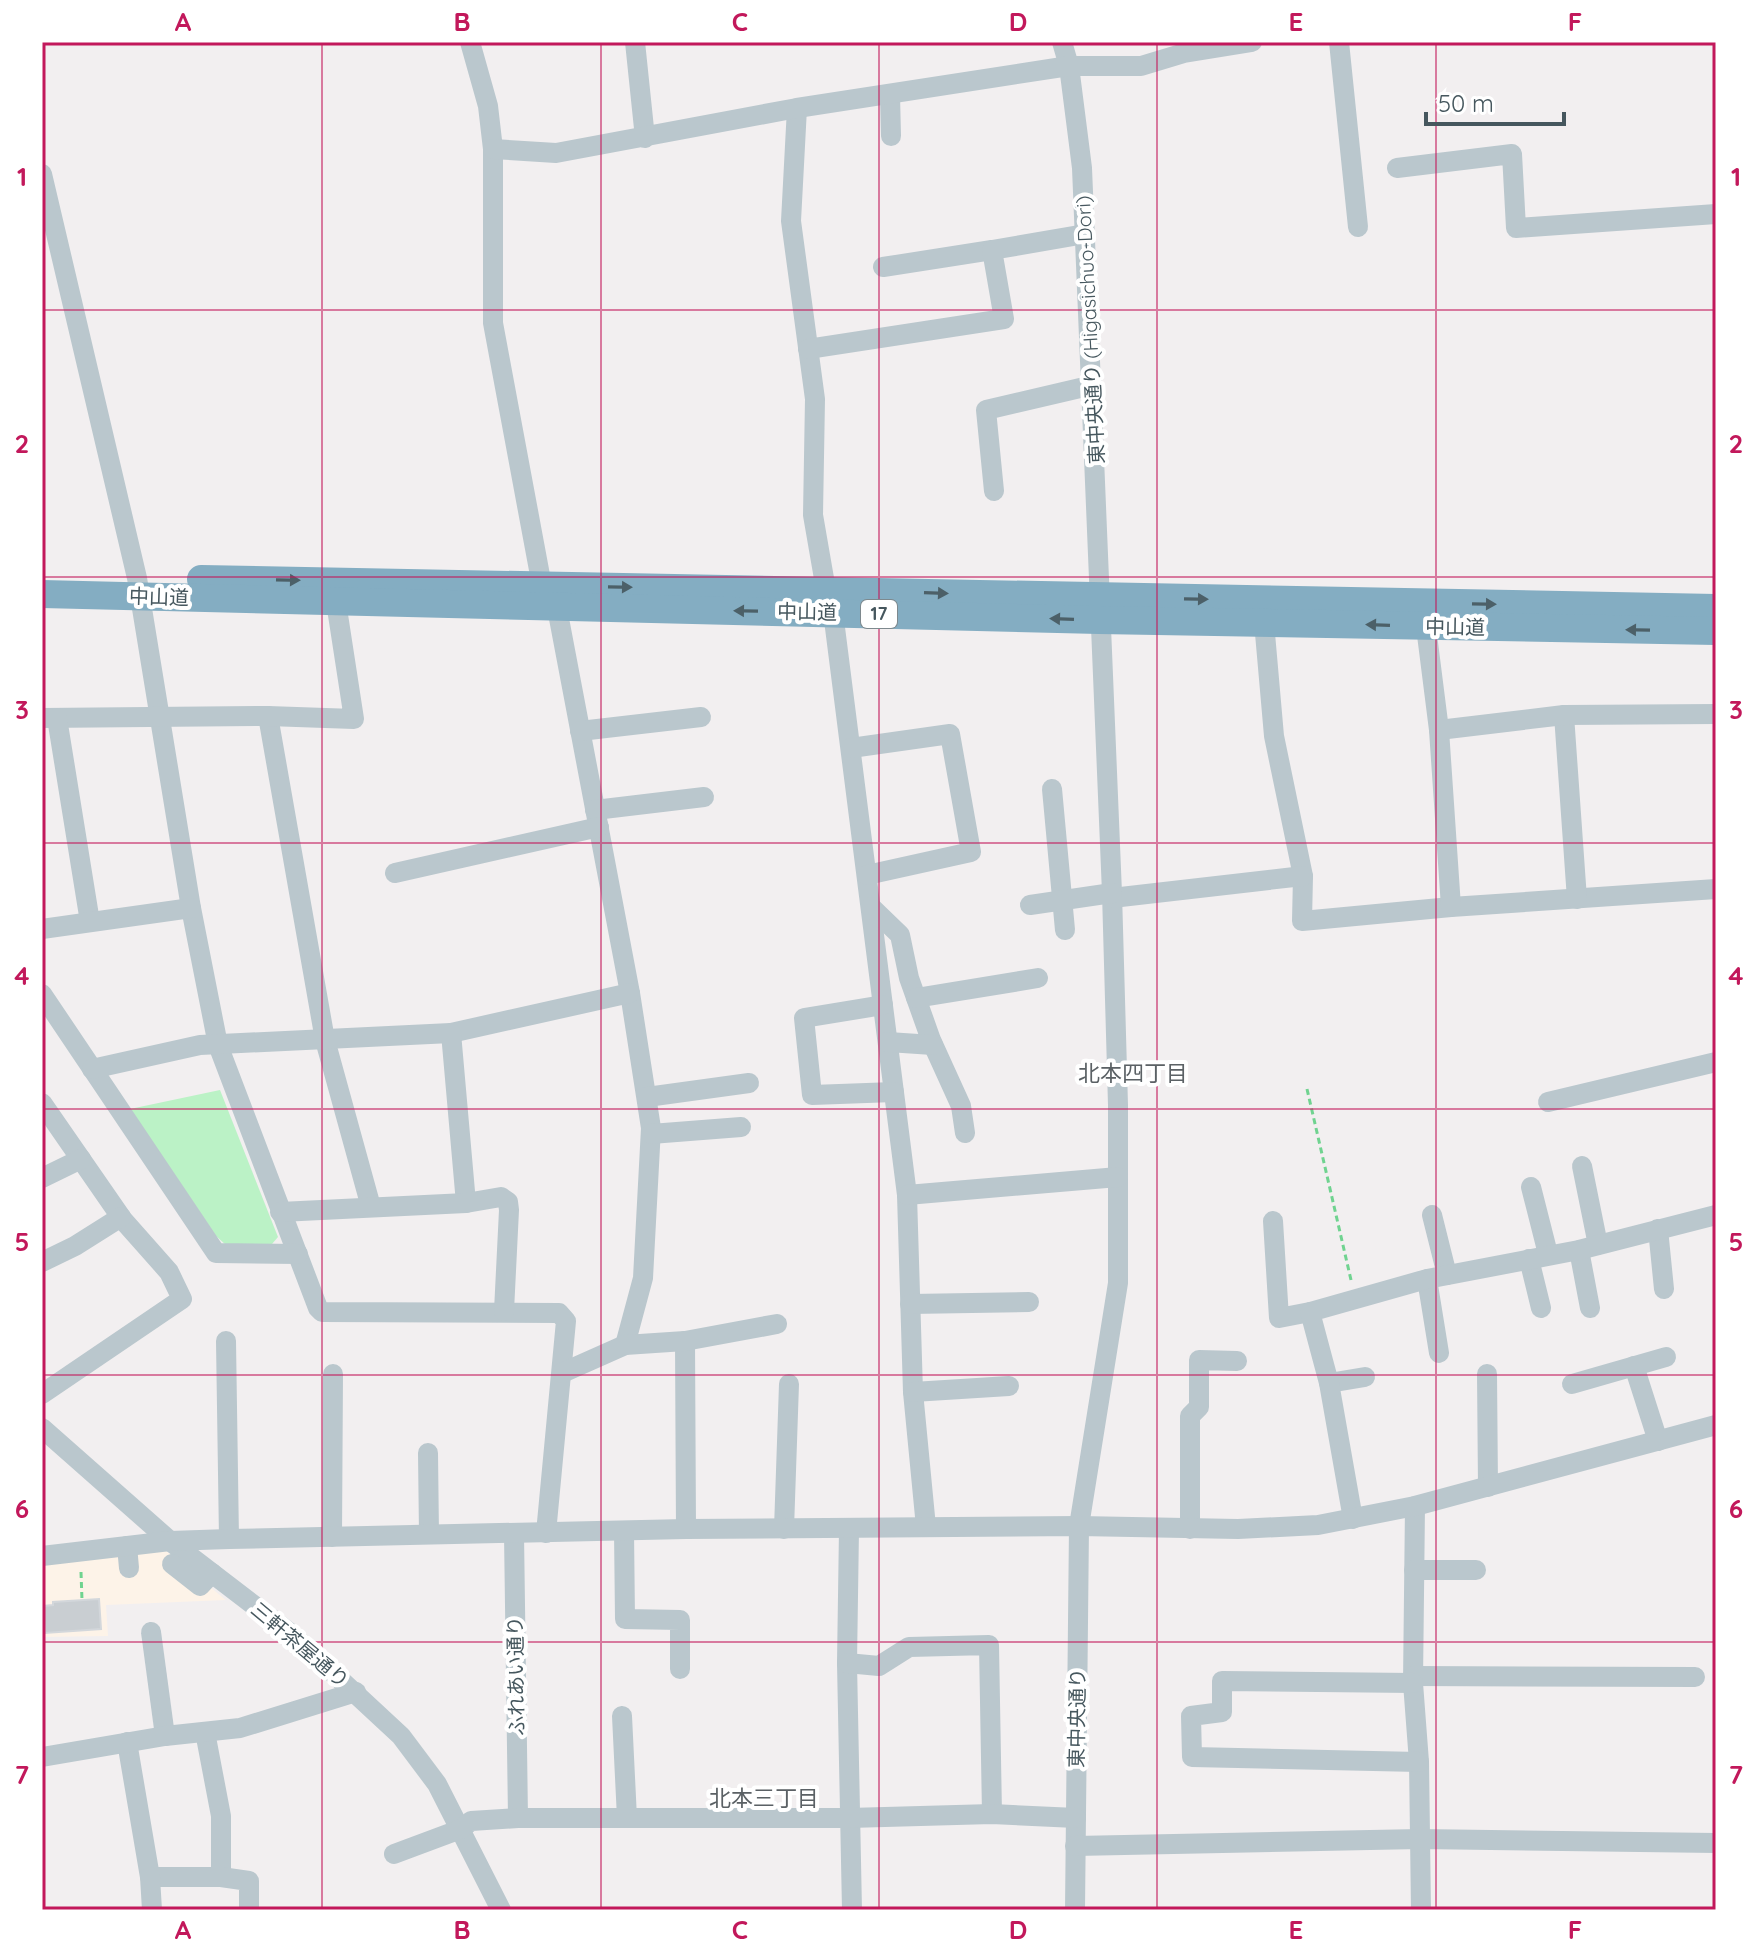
<svg xmlns="http://www.w3.org/2000/svg" width="1758" height="1952" viewBox="0 0 1758 1952" font-family="Quicksand,'Noto Sans JP',sans-serif">
	<rect width="100%" height="100%" fill="#f2eff0"/>
	<!-- commercial -->
	<polygon fill="#fdf3e8" points="165,1550 226,1600 106,1605 108,1636 42,1637 42,1565"/>
	<!-- green -->
	<polygon fill="#bbf2c6" points="220,1090 278,1237 272,1244 226,1245 216,1236 130,1109"/>
	<!-- building -->
	<polygon fill="#c9ced2" stroke="#d3d7db" stroke-width="2" points="99,1599 101,1629 45,1633 43,1606 53,1605 53,1602"/>
	<g fill="none" stroke-linecap="round" stroke-linejoin="round">
		<!-- path -->
		<g stroke="#70d390" stroke-width="3" stroke-dasharray="6 4" stroke-linecap="butt">
			<polyline points="1307,1089 1351,1280"/>
			<polyline points="81,1572 82,1600"/>
		</g>
		<!-- minor -->
		<g stroke="#bac7cd" stroke-width="20">
			<polyline points="470,42 488,106 493,149 493,323 542,586"/>
			<polyline points="635,42 645,138"/>
			<polyline points="1062,42 1069,66 1082,168 1112,893 1118,1105 1118,1283 1079,1526 1075,1910"/>
			<polyline points="1339,42 1358,227"/>
			<polyline points="890,95 891,136"/>
			<polyline points="797,108 791,221 815,399 813,515 826,590"/>
			<polyline points="493,149 556,153 797,108 1069,66 1141,66 1184,53 1252,42"/>
			<polyline points="1397,168 1512,154 1516,228 1716,214"/>
			<polyline points="42,174 137,578 191,908 218,1045 318,1308 322,1312 559,1313 566,1321 546,1533"/>
			<polyline points="883,267 992,250"/>
			<polyline points="808,349 1004,319 992,250 1085,234"/>
			<polyline points="994,491 986,410 1093,385"/>
			<polyline points="557,608 630,993 651,1128 643,1278 625,1345"/>
			<polyline points="833,612 907,1195 913,1392 926,1527"/>
			<polyline points="1264,622 1274,736 1303,876 1302,921 1451,907 1716,889"/>
			<polyline points="1426,627 1439,730 1451,907"/>
			<polyline points="1564,715 1577,899"/>
			<polyline points="268,716 325,1040 371,1207"/>
			<polyline points="42,718 268,716 354,719 336,602"/>
			<polyline points="57,718 90,922"/>
			<polyline points="1439,730 1564,715 1716,714"/>
			<polyline points="580,731 701,717"/>
			<polyline points="851,748 950,734 971,852 867,875"/>
			<polyline points="1052,789 1065,930"/>
			<polyline points="595,810 704,797"/>
			<polyline points="395,873 599,827"/>
			<polyline points="1112,898 1303,876"/>
			<polyline points="1030,905 1112,893"/>
			<polyline points="871,907 900,935 909,978 931,1040 961,1106 965,1133"/>
			<polyline points="42,929 191,908"/>
			<polyline points="42,994 216,1253 298,1254"/>
			<polyline points="916,998 1038,978"/>
			<polyline points="883,1005 804,1018 812,1095 894,1092"/>
			<polyline points="451,1033 630,993"/>
			<polyline points="888,1042 933,1045"/>
			<polyline points="92,1069 200,1045 451,1033 466,1203"/>
			<polyline points="647,1097 749,1083"/>
			<polyline points="1548,1102 1716,1062"/>
			<polyline points="42,1103 123,1220 169,1272 182,1299 42,1394"/>
			<polyline points="651,1134 741,1127"/>
			<polyline points="1582,1166 1598,1245"/>
			<polyline points="42,1178 81,1159"/>
			<polyline points="1531,1187 1548,1254"/>
			<polyline points="907,1195 1118,1177"/>
			<polyline points="280,1212 466,1203 501,1197 508,1202 509,1210 504,1311"/>
			<polyline points="1432,1215 1447,1275"/>
			<polyline points="1273,1221 1279,1318 1310,1312"/>
			<polyline points="1658,1229 1664,1289"/>
			<polyline points="1579,1250 1590,1308"/>
			<polyline points="1529,1259 1541,1308"/>
			<polyline points="42,1262 75,1246 121,1217"/>
			<polyline points="1427,1279 1439,1353"/>
			<polyline points="910,1304 1029,1302"/>
			<polyline points="226,1341 229,1539"/>
			<polyline points="685,1341 686,1529"/>
			<polyline points="1634,1366 1658,1441"/>
			<polyline points="562,1373 625,1345 685,1341 777,1324"/>
			<polyline points="1487,1374 1488,1487"/>
			<polyline points="1329,1383 1365,1377"/>
			<polyline points="1572,1384 1666,1357"/>
			<polyline points="913,1392 1009,1386"/>
			<polyline points="42,1428 170,1541 290,1633 401,1736 437,1784 501,1910"/>
			<polyline points="428,1453 429,1534"/>
			<polyline points="1415,1506 1413,1683 1419,1762 1421,1910"/>
			<polyline points="1353,1519 1329,1383 1310,1312 1427,1279 1579,1250 1716,1215"/>
			<polyline points="784,1529 789,1384"/>
			<polyline points="849,1529 847,1663 852,1910"/>
			<polyline points="1190,1529 1190,1416 1199,1407 1199,1360 1237,1361"/>
			<polyline points="624,1531 625,1619 680,1620 680,1669"/>
			<polyline points="514,1534 518,1818"/>
			<polyline points="332,1537 333,1374"/>
			<polyline points="127,1546 129,1568"/>
			<polyline points="42,1556 170,1541 229,1539 686,1529 1079,1526 1238,1529 1318,1525 1415,1506 1716,1425"/>
			<polyline points="172,1564 200,1586 212,1573"/>
			<polyline points="1414,1570 1476,1570"/>
			<polyline points="151,1632 165,1736"/>
			<polyline points="847,1663 879,1666 909,1647 989,1645 992,1814"/>
			<polyline points="1413,1676 1695,1677"/>
			<polyline points="1413,1683 1222,1681 1222,1712 1191,1716 1192,1757 1419,1762"/>
			<polyline points="622,1716 627,1818"/>
			<polyline points="205,1732 221,1816 221,1877"/>
			<polyline points="127,1742 150,1877 221,1877 249,1881 249,1910"/>
			<polyline points="42,1757 165,1736 240,1728 356,1692"/>
			<polyline points="1075,1846 1420,1839 1716,1843"/>
			<polyline points="394,1854 461,1829 471,1821 518,1818 849,1818 992,1814 1076,1818"/>
			<polyline points="150,1877 152,1910"/>
		</g>
		<!-- highway -->
		<g stroke="#84adc2" stroke-width="28">
			<polyline points="201,579 1716,608"/>
			<polyline points="42,594 1099,620 1716,631"/>
		</g>
	</g>
	<!-- one-way arrows -->
	<defs><path id="oneway-solid" d="M-6-.8H1V-3.2L6.5 0L1 3.2V.8H-6Z" transform="scale(2)"/></defs>
	<g fill="#4c6068">
		<use href="#oneway-solid" transform="translate(288 580) rotate(1)"/>
		<use href="#oneway-solid" transform="translate(620 587) rotate(1)"/>
		<use href="#oneway-solid" transform="translate(936 593) rotate(2)"/>
		<use href="#oneway-solid" transform="translate(1196 599) rotate(1)"/>
		<use href="#oneway-solid" transform="translate(1484 604) rotate(1)"/>
		<use href="#oneway-solid" transform="translate(746 611) rotate(-179)"/>
		<use href="#oneway-solid" transform="translate(1062 619) rotate(-178)"/>
		<use href="#oneway-solid" transform="translate(1378 625) rotate(-178)"/>
		<use href="#oneway-solid" transform="translate(1638 630) rotate(-179)"/>
	</g>
	<!-- grid -->
	<path fill="none" stroke="#c2185b" stroke-width="2" stroke-opacity="0.55" d="M322,42v1868M601,42v1868M879,42v1868M1157,42v1868M1436,42v1868M42,310h1674M42,577h1674M42,843h1674M42,1109h1674M42,1375h1674M42,1642h1674"/>
	<g text-anchor="middle" stroke-width="8" stroke-linejoin="round" paint-order="stroke">
		<!-- shield labels -->
		<rect fill="#fff" stroke="#7e898e" stroke-width="2" x="861" y="600" width="36" height="28" rx="6"/>
		<g font-size="18" font-weight="bold" fill="#46575e">
			<text x="879" y="620">17</text>
		</g>
		<!-- street labels -->
		<g font-size="20" fill="#46575e" stroke="#fff">
			<text transform="translate(1090 330) rotate(-93)" y="7">東中央通り (Higasichuo-Dori)</text>
			<text transform="translate(159 597) rotate(2)" y="7">中山道</text>
			<text transform="translate(807 612) rotate(1)" y="7">中山道</text>
			<text transform="translate(1455 627) rotate(1)" y="7">中山道</text>
			<text transform="translate(300 1645) rotate(40)" y="7">三軒茶屋通り</text>
			<text transform="translate(516 1676) rotate(-91)" y="7">ふれあい通り</text>
			<text transform="translate(1077 1718) rotate(-89)" y="7">東中央通り</text>
		</g>
		<!-- neighbourhood labels -->
		<g font-size="22" fill="#5b6165" stroke="#fff">
			<text x="1133" y="1081">北本四丁目</text>
			<text x="764" y="1806">北本三丁目</text>
		</g>
	</g>
	<!-- border -->
	<rect width="1758" height="1952" fill="none" stroke="#ffffff" stroke-width="88"/>
	<!-- scale -->
	<path d="M1426 112v12h138v-12" fill="none" stroke="#46575e" stroke-width="4"/>
	<text x="1438" y="112" font-size="24" fill="#46575e" stroke="#ffffff" stroke-width="6" paint-order="stroke">50 m</text>
	<rect x="44" y="44" width="1670" height="1864" fill="none" stroke="#c2185b" stroke-width="3"/>
	<g font-size="26" text-anchor="middle" font-weight="bold" fill="#c2185b">
		<text x="183" y="31">A</text>
		<text x="462" y="31">B</text>
		<text x="740" y="31">C</text>
		<text x="1018" y="31">D</text>
		<text x="1296" y="31">E</text>
		<text x="1575" y="31">F</text>
		<text x="22" y="186">1</text>
		<text x="1736" y="186">1</text>
		<text x="22" y="453">2</text>
		<text x="1736" y="453">2</text>
		<text x="22" y="719">3</text>
		<text x="1736" y="719">3</text>
		<text x="22" y="985">4</text>
		<text x="1736" y="985">4</text>
		<text x="22" y="1251">5</text>
		<text x="1736" y="1251">5</text>
		<text x="22" y="1518">6</text>
		<text x="1736" y="1518">6</text>
		<text x="22" y="1784">7</text>
		<text x="1736" y="1784">7</text>
		<text x="183" y="1939">A</text>
		<text x="462" y="1939">B</text>
		<text x="740" y="1939">C</text>
		<text x="1018" y="1939">D</text>
		<text x="1296" y="1939">E</text>
		<text x="1575" y="1939">F</text>
	</g>
</svg>
